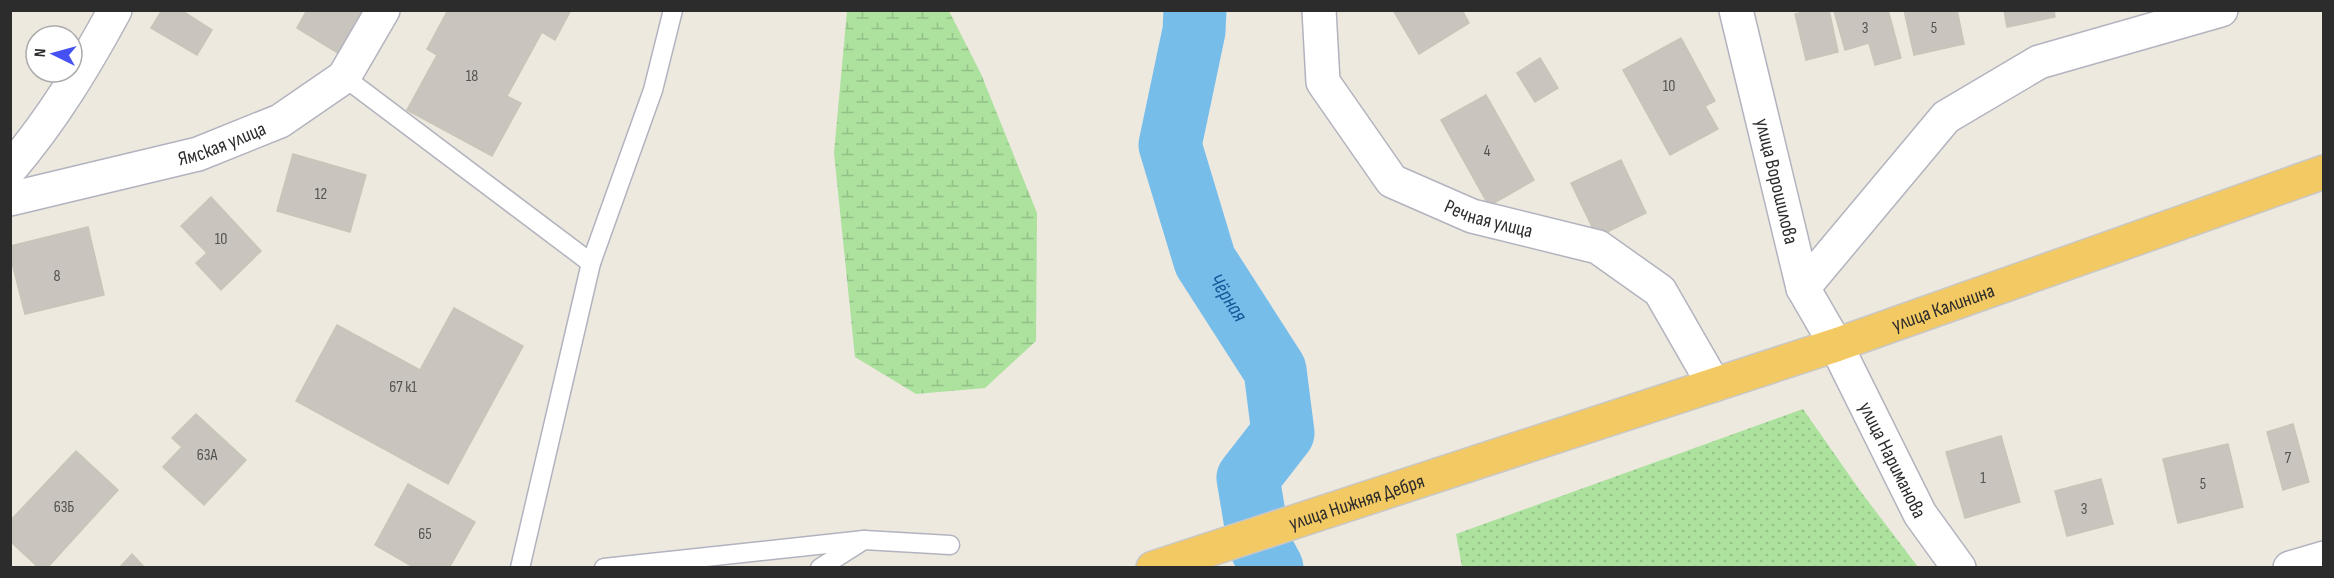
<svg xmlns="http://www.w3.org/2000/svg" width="2334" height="578" viewBox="0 0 2334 578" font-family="'Sofia Sans Condensed',sans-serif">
	<defs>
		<pattern id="grass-dots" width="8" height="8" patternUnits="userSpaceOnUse" patternTransform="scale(1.5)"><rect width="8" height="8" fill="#ace19e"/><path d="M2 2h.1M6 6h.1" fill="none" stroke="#94c188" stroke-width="1.8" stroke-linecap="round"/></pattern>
		<pattern id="wetland-marsh" width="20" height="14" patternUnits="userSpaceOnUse" patternTransform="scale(1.5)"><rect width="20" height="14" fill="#ace19e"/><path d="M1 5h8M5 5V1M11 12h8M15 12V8" fill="none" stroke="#94c188"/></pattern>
	</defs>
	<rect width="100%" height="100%" fill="#ede9df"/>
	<!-- grass -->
	<polygon fill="url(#grass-dots)" points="1803,409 1861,492 1918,567 1462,567 1456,534"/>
	<!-- wetland -->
	<polygon fill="url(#wetland-marsh)" points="847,11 949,11 981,74 1037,213 1036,341 985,388 916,394 855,357 834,153"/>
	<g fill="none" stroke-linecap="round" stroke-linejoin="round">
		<!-- river -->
		<path stroke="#77bdea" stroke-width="63" id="s1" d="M1195,10l-1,21 -24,114 35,116 70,109 8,63 -35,45 11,66 13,24"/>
	</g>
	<!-- building -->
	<g fill="#c9c5be" stroke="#c8c5b8" stroke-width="1.5">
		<polygon points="162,10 181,10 212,30 197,55 151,28"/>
		<polygon points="307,10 369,10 341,55 297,28"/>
		<polygon points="448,10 571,10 555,40 542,32 507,96 521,103 492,156 407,110 437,55 427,49"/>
		<polygon points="1393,10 1462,10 1469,23 1419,54"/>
		<polygon points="1811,10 1829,10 1838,52 1806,60 1795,14"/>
		<polygon points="1888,10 1901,58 1875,65 1869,43 1845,50 1834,11"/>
		<polygon points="1904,10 1957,10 1964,44 1914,55"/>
		<polygon points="2004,10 2054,10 2055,17 2007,27"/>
		<polygon points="1681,38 1715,101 1705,106 1718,129 1670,155 1623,70"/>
		<polygon points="1540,58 1558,88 1535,102 1517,73"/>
		<polygon points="1486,95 1534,180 1489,206 1441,120"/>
		<polygon points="293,154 366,175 350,232 277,211"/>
		<polygon points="1621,160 1646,213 1597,237 1571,183"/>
		<polygon points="211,197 261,251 221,290 196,263 207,253 181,226"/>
		<polygon points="88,227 104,295 25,314 10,255 10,246"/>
		<polygon points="454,308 523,346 448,484 296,401 337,325 420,370"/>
		<polygon points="196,414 246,460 204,505 163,467 182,447 172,438"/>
		<polygon points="2293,424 2309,482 2283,490 2267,432"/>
		<polygon points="2001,436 2020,502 1965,518 1946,452"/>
		<polygon points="2228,444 2243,507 2178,523 2163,459"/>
		<polygon points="76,451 118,490 47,568 39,568 10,541 10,521"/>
		<polygon points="2101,479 2113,524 2067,536 2055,491"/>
		<polygon points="408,484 475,522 449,568 415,568 375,545"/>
		<polygon points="132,554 145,568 119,568"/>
	</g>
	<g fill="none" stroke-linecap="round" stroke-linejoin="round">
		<!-- service casing -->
		<g stroke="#b2b3bf" stroke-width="21">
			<g id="service">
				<polyline points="344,77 591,263 520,568"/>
				<polyline points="591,263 653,90 673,10"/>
				<polyline points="604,568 864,540"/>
				<polyline points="820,568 864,540 950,545"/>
			</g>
		</g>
		<!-- minor casing -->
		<g stroke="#b2b3bf" stroke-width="36">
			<g id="minor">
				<path id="s2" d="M1319,10l4,72 69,99 80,35 126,31 62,44 54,94"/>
				<path id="s3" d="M1736,10l67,278 33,57 84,169 39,54"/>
				<path d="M10,169c42,-49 74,-102 105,-159"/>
				<path id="s4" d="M10,199l188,-45 82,-33 64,-44 39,-67"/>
				<polyline points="1803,288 1946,117 2039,62 2221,10"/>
				<polyline points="2290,568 2324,558"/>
			</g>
		</g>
		<!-- trunk casing -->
		<g stroke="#c8c8c8" stroke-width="36">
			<g id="trunk">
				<path id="s5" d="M1153,568l683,-223 488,-173"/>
			</g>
		</g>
		<!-- service -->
		<use href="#service" stroke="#fff" stroke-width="18"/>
		<!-- minor -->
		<use href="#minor" stroke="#fff" stroke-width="33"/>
		<!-- trunk -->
		<use href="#trunk" stroke="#f2c962" stroke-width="33"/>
	</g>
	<g text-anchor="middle" stroke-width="4.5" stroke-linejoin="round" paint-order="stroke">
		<!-- number labels -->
		<g font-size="16" fill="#535250">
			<text x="1865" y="33">3</text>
			<text x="1934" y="33">5</text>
			<text x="472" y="81">18</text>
			<text x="1669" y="91">10</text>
			<text x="1487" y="156">4</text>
			<text x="321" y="199">12</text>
			<text x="221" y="244">10</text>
			<text x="57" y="281">8</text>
			<text x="403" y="392">67 к1</text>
			<text x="207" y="460">63А</text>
			<text x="2288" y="463">7</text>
			<text x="1983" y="483">1</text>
			<text x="2203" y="489">5</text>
			<text x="64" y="512">63Б</text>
			<text x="2084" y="514">3</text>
			<text x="425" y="539">65</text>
		</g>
		<!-- street labels -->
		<g font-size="20" fill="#2c2c2c" stroke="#fff">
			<text dy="7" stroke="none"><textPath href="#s4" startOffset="219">Ямская улица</textPath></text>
			<text dy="7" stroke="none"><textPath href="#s3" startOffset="176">улица Ворошилова</textPath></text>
			<text dy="7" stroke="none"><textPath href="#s2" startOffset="297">Речная улица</textPath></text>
			<text dy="7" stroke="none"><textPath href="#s5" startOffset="832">улица Калинина</textPath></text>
			<text dy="7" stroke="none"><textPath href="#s3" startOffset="480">улица Нариманова</textPath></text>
			<text dy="7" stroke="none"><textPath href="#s5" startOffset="214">улица Нижняя Дебря</textPath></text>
		</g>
		<!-- water labels -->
		<g font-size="21" font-style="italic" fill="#135a99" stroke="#fff">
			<text dy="7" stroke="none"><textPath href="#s1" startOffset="302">Чёрная</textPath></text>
		</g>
	</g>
	<!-- border -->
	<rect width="2334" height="578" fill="none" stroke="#2c2c2c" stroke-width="24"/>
	<!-- north arrow -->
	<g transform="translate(54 54) rotate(275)"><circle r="28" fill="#ffffff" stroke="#ababab" stroke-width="1.5"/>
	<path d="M0-4.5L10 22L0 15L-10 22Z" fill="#4651f3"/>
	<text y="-9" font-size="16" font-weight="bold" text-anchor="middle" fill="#2c2c2c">N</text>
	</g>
</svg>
